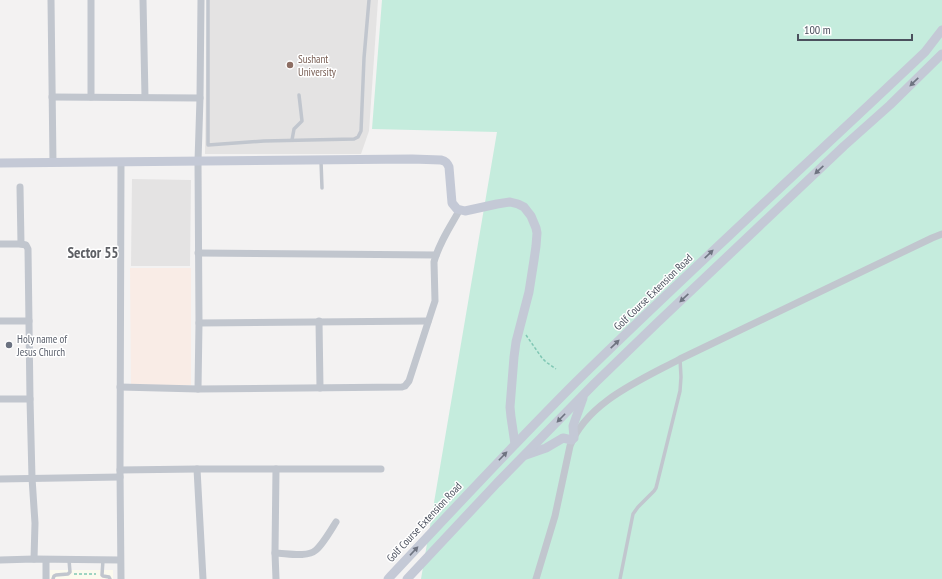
<svg xmlns="http://www.w3.org/2000/svg" width="942" height="579" viewBox="0 0 942 579" font-family="'PT Sans Narrow',sans-serif">
	<rect width="100%" height="100%" fill="#f3f2f2"/>
	<!-- commercial -->
	<rect fill="#fbfaee" x="50" y="570" width="63" height="9"/>
	<!-- education -->
	<g fill="#e4e3e3">
		<polygon points="207,0 378,0 369,131 361,154 205,154"/>
		<polygon points="132,179 191,180 190,266 131,266"/>
	</g>
	<!-- medical -->
	<polygon fill="#f9ece6" points="130,268 191,268 191,385 131,385"/>
	<!-- green -->
	<polygon fill="#c5ecdd" points="382,0 942,0 942,579 421,579 497,132 372,129"/>
	<g fill="none" stroke-linecap="round" stroke-linejoin="round">
		<!-- path -->
		<g stroke="#80c7b4" stroke-width="1.5" stroke-dasharray="3 2" stroke-linecap="butt">
			<polyline points="526,335 542,358 546,362 556,369"/>
			<polyline points="74,574 96,574"/>
		</g>
		<!-- lane -->
		<g stroke="#c1c6ce" stroke-width="3.5">
			<polyline points="208,0 208,145 264,141 354,139 358,137 361,131 364,58 369,0"/>
			<polyline points="292,140 294,129 302,121 299,95"/>
			<polyline points="321,161 322,188"/>
			<polyline points="103,560 102,575 103,576 109,577 110,579"/>
			<polyline points="53,579 54,576 56,575 68,574 70,572 69,560"/>
			<polyline points="620,579 633,514 638,507 654,491 656,488 680,391 681,377 680,359"/>
		</g>
		<!-- street -->
		<g stroke="#c1c6ce" stroke-width="7">
			<polyline points="51,0 53,163"/>
			<polyline points="91,0 91,97"/>
			<polyline points="143,0 145,97"/>
			<polyline points="52,97 200,98"/>
			<polyline points="20,187 21,244"/>
			<polyline points="0,244 21,244 26,245 28,249 30,399 32,478 35,523 34,559"/>
			<polyline points="198,253 319,254 436,255"/>
			<polyline points="0,321 29,321"/>
			<polyline points="319,321 320,388"/>
			<polyline points="199,323 428,321"/>
			<path d="M120,387l78,2 204,-2 3,-1 4,-5 23,-71 3,-9 -1,-39c5,-19 16,-35 25,-51"/>
			<polyline points="198,389 199,323 198,161 200,98 201,0"/>
			<polyline points="0,399 30,399"/>
			<polyline points="197,469 203,579"/>
			<polyline points="120,470 197,469 381,469"/>
			<polyline points="0,479 120,477"/>
			<path d="M275,553c11,0 32,5 41,-3 7,-6 15,-20 20,-28"/>
			<polyline points="0,560 34,559 120,560"/>
			<polyline points="46,579 46,560"/>
			<polyline points="121,579 120,470 121,162"/>
			<polyline points="276,579 275,553 276,469"/>
			<path d="M536,579l19,-63 15,-70c17,-44 71,-66 110,-87l252,-121 10,-4"/>
		</g>
		<!-- secondary -->
		<g stroke="#c4c9d6" stroke-width="9">
			<path d="M0,163l412,-4 29,1c5,1 6,3 8,7l3,36 5,6 8,2 32,-7 13,-2 8,2 6,3 7,9 5,12 1,5 -1,13 -2,14 -5,32 -13,50 -2,15 -4,50 1,10 4,27"/>
			<polyline points="574,438 573,426 583,398"/>
			<polyline points="526,455 546,448 563,438 572,440"/>
			<path d="M388,579c62,-66 124,-133 188,-197 114,-112 233,-220 349,-330l17,-22"/>
			<polyline points="407,579 497,483 595,383 657,323 844,146 890,105 942,54"/>
		</g>
	</g>
	<!-- one-way arrows -->
	<defs><path id="oneway-solid" d="M-6-.8H1V-3.2L6.5 0L1 3.2V.8H-6Z"/></defs>
	<g fill="#6f7481">
		<use href="#oneway-solid" transform="translate(914 82) rotate(136)"/>
		<use href="#oneway-solid" transform="translate(819 170) rotate(137)"/>
		<use href="#oneway-solid" transform="translate(709 254) rotate(-44)"/>
		<use href="#oneway-solid" transform="translate(684 298) rotate(137)"/>
		<use href="#oneway-solid" transform="translate(615 344) rotate(-44)"/>
		<use href="#oneway-solid" transform="translate(561 418) rotate(134)"/>
		<use href="#oneway-solid" transform="translate(503 456) rotate(-46)"/>
		<use href="#oneway-solid" transform="translate(414 551) rotate(-47)"/>
	</g>
	<!-- markers -->
	<circle fill="#8d6e63" stroke="#fff" stroke-width="1.5" cx="290" cy="65" r="4"/>
	<circle fill="#6b7280" stroke="#fff" stroke-width="1.5" cx="9" cy="345" r="4"/>
	<g text-anchor="middle" stroke-width="3" stroke-linejoin="round" paint-order="stroke">
		<!-- education labels -->
		<g font-size="11" fill="#785e54" stroke="#fff" text-anchor="start">
			<text x="298" y="63">Sushant<tspan x="298" dy="13">University</tspan></text>
		</g>
		<!-- street labels -->
		<g font-size="11" fill="#4b505d" stroke="#fff">
			<text transform="translate(653 292) rotate(-44)" y="4">Golf Course Extension Road</text>
			<text transform="translate(424 522) rotate(-47)" y="4">Golf Course Extension Road</text>
		</g>
		<!-- worship labels -->
		<g font-size="11" fill="#5b616d" stroke="#fff" text-anchor="start">
			<text x="17" y="343">Holy name of<tspan x="17" dy="13">Jesus Church</tspan></text>
		</g>
		<!-- district labels -->
		<g font-size="15" font-weight="bold" fill="#5e6065" stroke="#fff">
			<text x="93" y="258">Sector 55</text>
		</g>
	</g>
	<!-- scale -->
	<path d="M798 34v6h114v-6" fill="none" stroke="#4b505d" stroke-width="2"/>
	<text x="804" y="34" font-size="12" fill="#4b505d" stroke="#ffffff" stroke-width="3" paint-order="stroke">100 m</text>
</svg>
